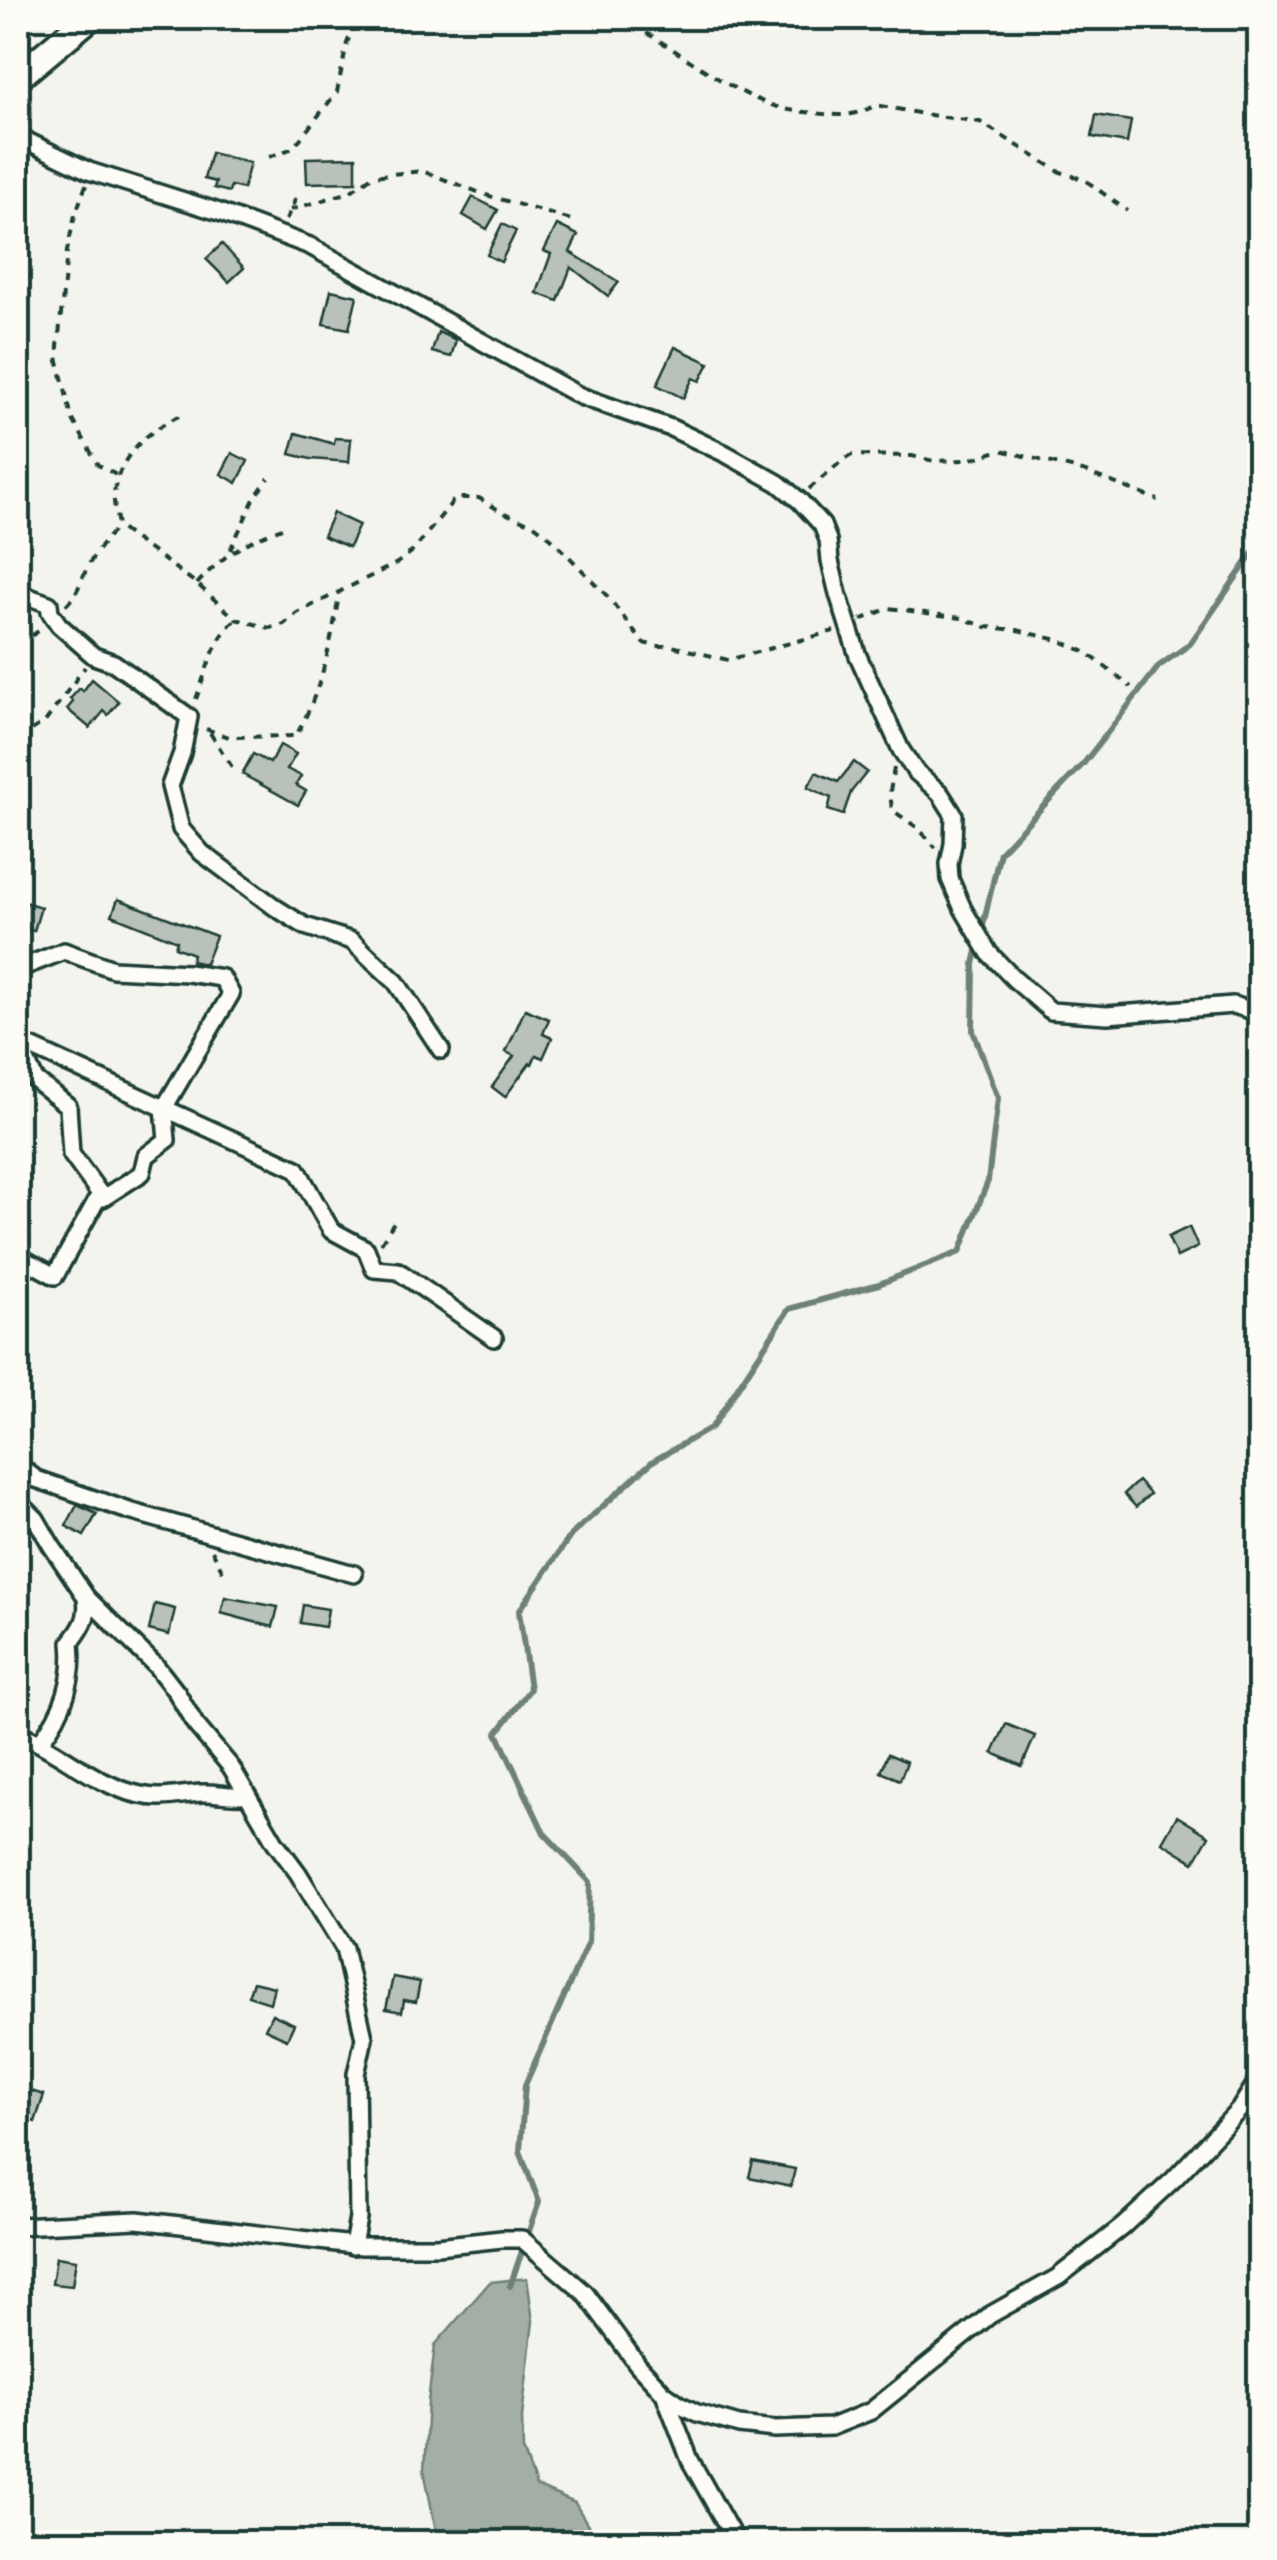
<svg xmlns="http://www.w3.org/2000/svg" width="1277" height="2560" viewBox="0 0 1277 2560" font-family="Mynerve,sans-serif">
	<rect width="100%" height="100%" fill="#f4f4ef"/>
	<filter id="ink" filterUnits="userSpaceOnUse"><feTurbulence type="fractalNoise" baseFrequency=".01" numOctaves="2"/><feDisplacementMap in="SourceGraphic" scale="20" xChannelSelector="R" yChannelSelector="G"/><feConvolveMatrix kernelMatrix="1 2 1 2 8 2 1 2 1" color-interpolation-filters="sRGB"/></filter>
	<g filter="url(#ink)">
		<!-- water -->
		<polygon fill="#a3aea7" stroke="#6e8179" stroke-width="2.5" points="527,2278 533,2321 522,2417 523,2450 536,2486 575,2503 598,2542 444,2542 436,2531 424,2470 428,2402 435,2345 490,2282"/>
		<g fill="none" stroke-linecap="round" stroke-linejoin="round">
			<!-- stream -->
			<polyline stroke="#6e8179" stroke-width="6" points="510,2286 539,2202 520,2151 525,2085 588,1942 590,1882 544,1833 497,1733 530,1689 519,1611 571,1535 653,1461 712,1427 789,1309 879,1284 960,1252 988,1181 998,1098 973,1031 974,964 1000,852 1084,763 1159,666 1190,644 1260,543"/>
		</g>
		<!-- building -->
		<g fill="#b9c1bb" stroke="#1f3d34" stroke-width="2.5">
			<polygon points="1096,115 1131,121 1127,143 1092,137"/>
			<polygon points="211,153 250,163 243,189 231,186 229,192 214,188 216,182 204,179"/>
			<polygon points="356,157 356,182 307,183 306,158"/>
			<polygon points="473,197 498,210 487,229 463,215"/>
			<polygon points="502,224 516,231 501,262 487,255"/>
			<polygon points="557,225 578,235 570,252 619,282 608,296 571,267 558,301 537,293 551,254 544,251"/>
			<polygon points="222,244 244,268 229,282 206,259"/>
			<polygon points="331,290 357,296 349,329 323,324"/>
			<polygon points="438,332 456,340 451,357 432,352"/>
			<polygon points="675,347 709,363 700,381 693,378 683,398 657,385"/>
			<polygon points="296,433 334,444 335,438 351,439 349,462 311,459 290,454"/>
			<polygon points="232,453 248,461 237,483 221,474"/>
			<polygon points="333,513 359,525 349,547 323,536"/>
			<polygon points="92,679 119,702 108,715 104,711 90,728 67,709 73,702 70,699 80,688 83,691"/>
			<polygon points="280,745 296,754 287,769 301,776 296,785 306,791 298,805 242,774 253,754 270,763"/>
			<polygon points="854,762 867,772 851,792 843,815 828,810 831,798 808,787 816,772 838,782"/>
			<polygon points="118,899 216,936 205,964 191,961 193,954 175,947 177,941 112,915"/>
			<polygon points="18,900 41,907 34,931 18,927"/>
			<polygon points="525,1009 549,1019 543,1034 552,1038 543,1058 536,1055 532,1064 530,1063 505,1097 492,1087 514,1056 506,1052"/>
			<polygon points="1189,1227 1198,1247 1177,1257 1168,1237"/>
			<polygon points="1138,1481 1150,1494 1136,1507 1124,1494"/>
			<polygon points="77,1505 97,1514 84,1536 66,1526"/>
			<polygon points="225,1597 278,1607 273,1627 221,1613"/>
			<polygon points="155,1604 175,1609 169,1635 149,1630"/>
			<polygon points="303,1605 328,1609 325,1627 300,1623"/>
			<polygon points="1006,1724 1035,1736 1022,1766 993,1753"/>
			<polygon points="888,1754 907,1762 900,1780 881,1772"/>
			<polygon points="1177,1816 1209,1836 1194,1862 1162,1842"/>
			<polygon points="393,1977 420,1982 416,2002 404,2000 402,2012 386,2009"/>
			<polygon points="253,1982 274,1987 270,2003 248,1996"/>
			<polygon points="272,2014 294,2024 287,2039 265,2029"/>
			<polygon points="28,2090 44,2095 35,2122 19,2117"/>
			<polygon points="753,2161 795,2169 791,2186 749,2177"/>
			<polygon points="56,2257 76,2260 72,2286 52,2284"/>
		</g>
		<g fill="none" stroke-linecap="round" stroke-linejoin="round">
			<!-- minor casing -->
			<g stroke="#1f3d34" stroke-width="22">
				<g id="minor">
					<polyline points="18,134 29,142 89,171 219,212 310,246 580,396 671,428 726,454 778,483 800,501 822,525 828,540 830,561 838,594 858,656 901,750 915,771 940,793 954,815 953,844 949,864 950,879 963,909 989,953 1014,979 1051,1011 1107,1015 1233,1005 1260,1013"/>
					<polyline points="18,593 49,604 50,612 59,625 94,656 114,663 189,717 182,753 170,786 181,829 202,853 276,908 305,926 352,941 396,982 441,1050"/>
					<polyline points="18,969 64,951 113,969 188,973 222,978 231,994 164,1108 167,1140 146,1156 142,1173 103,1198 71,1154 68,1106 35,1080 18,1042"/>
					<polyline points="18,1041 297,1169 331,1230 366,1249 374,1269 398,1271 494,1338"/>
					<polyline points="18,1256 55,1276 100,1194"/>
					<polyline points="18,1465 36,1479 129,1511 354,1574"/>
					<polyline points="18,1501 36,1519 51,1545 86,1597 156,1666 177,1693 195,1724 231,1767 275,1842 298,1873 344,1948 364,2038 356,2074 358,2218 353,2246"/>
					<path d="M18,1733c43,17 77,53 123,62 21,5 40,-1 61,-2 17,-1 30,5 45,1"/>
					<path d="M40,1742c23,-29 35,-63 31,-100 12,-15 18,-25 15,-45"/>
					<polyline points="18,2226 137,2220 362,2246 437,2246 502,2239 522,2239 585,2293 638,2365 664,2393 681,2405 697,2413 739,2425 775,2429 831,2427 871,2411 990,2315 1058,2277 1122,2227 1174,2179 1239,2110 1260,2077"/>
					<polyline points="664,2393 690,2460 736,2542"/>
				</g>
			</g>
			<!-- primary casing -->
			<g stroke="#1f3d34" stroke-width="32">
				<polyline id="primary" points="18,77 89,18"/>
			</g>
			<!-- path -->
			<g stroke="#1f3d34" stroke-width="4" stroke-dasharray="8 8" stroke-linecap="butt">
				<path d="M618,18c55,25 109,76 166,91 10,2 21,3 31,4 23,3 40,4 61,-8l47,9 57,8 78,49 27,9 42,31"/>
				<polyline points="269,157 293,148 337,92 347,43 358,18"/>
				<polyline points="86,185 75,215 67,251 57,357 72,418 98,465 118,476"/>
				<polyline points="290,210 350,192 372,176 422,171 486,195 575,221"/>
				<polyline points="286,220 299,191"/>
				<path d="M179,416c-32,15 -61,41 -65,78 -1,11 3,22 4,33l79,57 39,35 34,9 14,-4 13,-11 100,-50 16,-12 40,-50 7,-3h19l23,14 32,13 17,13 58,60 34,45 13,3h16l56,14 106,-29"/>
				<polyline points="809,489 843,460 852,455 912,456 934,461 968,460 1001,450 1083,471 1158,500"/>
				<polyline points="230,550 255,497 269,478"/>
				<path d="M197,584c27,-30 48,-42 85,-56"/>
				<path d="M66,605c11,-10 15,-24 21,-37 8,-15 19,-30 31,-41"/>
				<polyline points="861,620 889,608 962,618 986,627 1017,630 1058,640 1086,652 1131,687"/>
				<polyline points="18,644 42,629"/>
				<path d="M196,699c10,-26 18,-61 40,-80"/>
				<path d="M206,729l23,8 67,-1c25,-46 35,-90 43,-142"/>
				<polyline points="210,733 232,767"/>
				<polyline points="18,738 45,722 85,667"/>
				<polyline points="894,768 890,792 892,810 918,828 936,848"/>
				<polyline points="381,1243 394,1222"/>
				<polyline points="212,1550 225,1576"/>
			</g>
			<!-- minor -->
			<use href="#minor" stroke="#fdfcf7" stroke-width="15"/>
			<!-- primary -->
			<use href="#primary" stroke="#fdfcf7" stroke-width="25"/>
		</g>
	</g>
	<!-- margin -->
	<rect width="1277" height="2560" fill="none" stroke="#fdfcf7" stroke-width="60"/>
	<rect x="30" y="30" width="1217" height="2500" fill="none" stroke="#1f3d34" stroke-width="4" filter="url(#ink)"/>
</svg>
